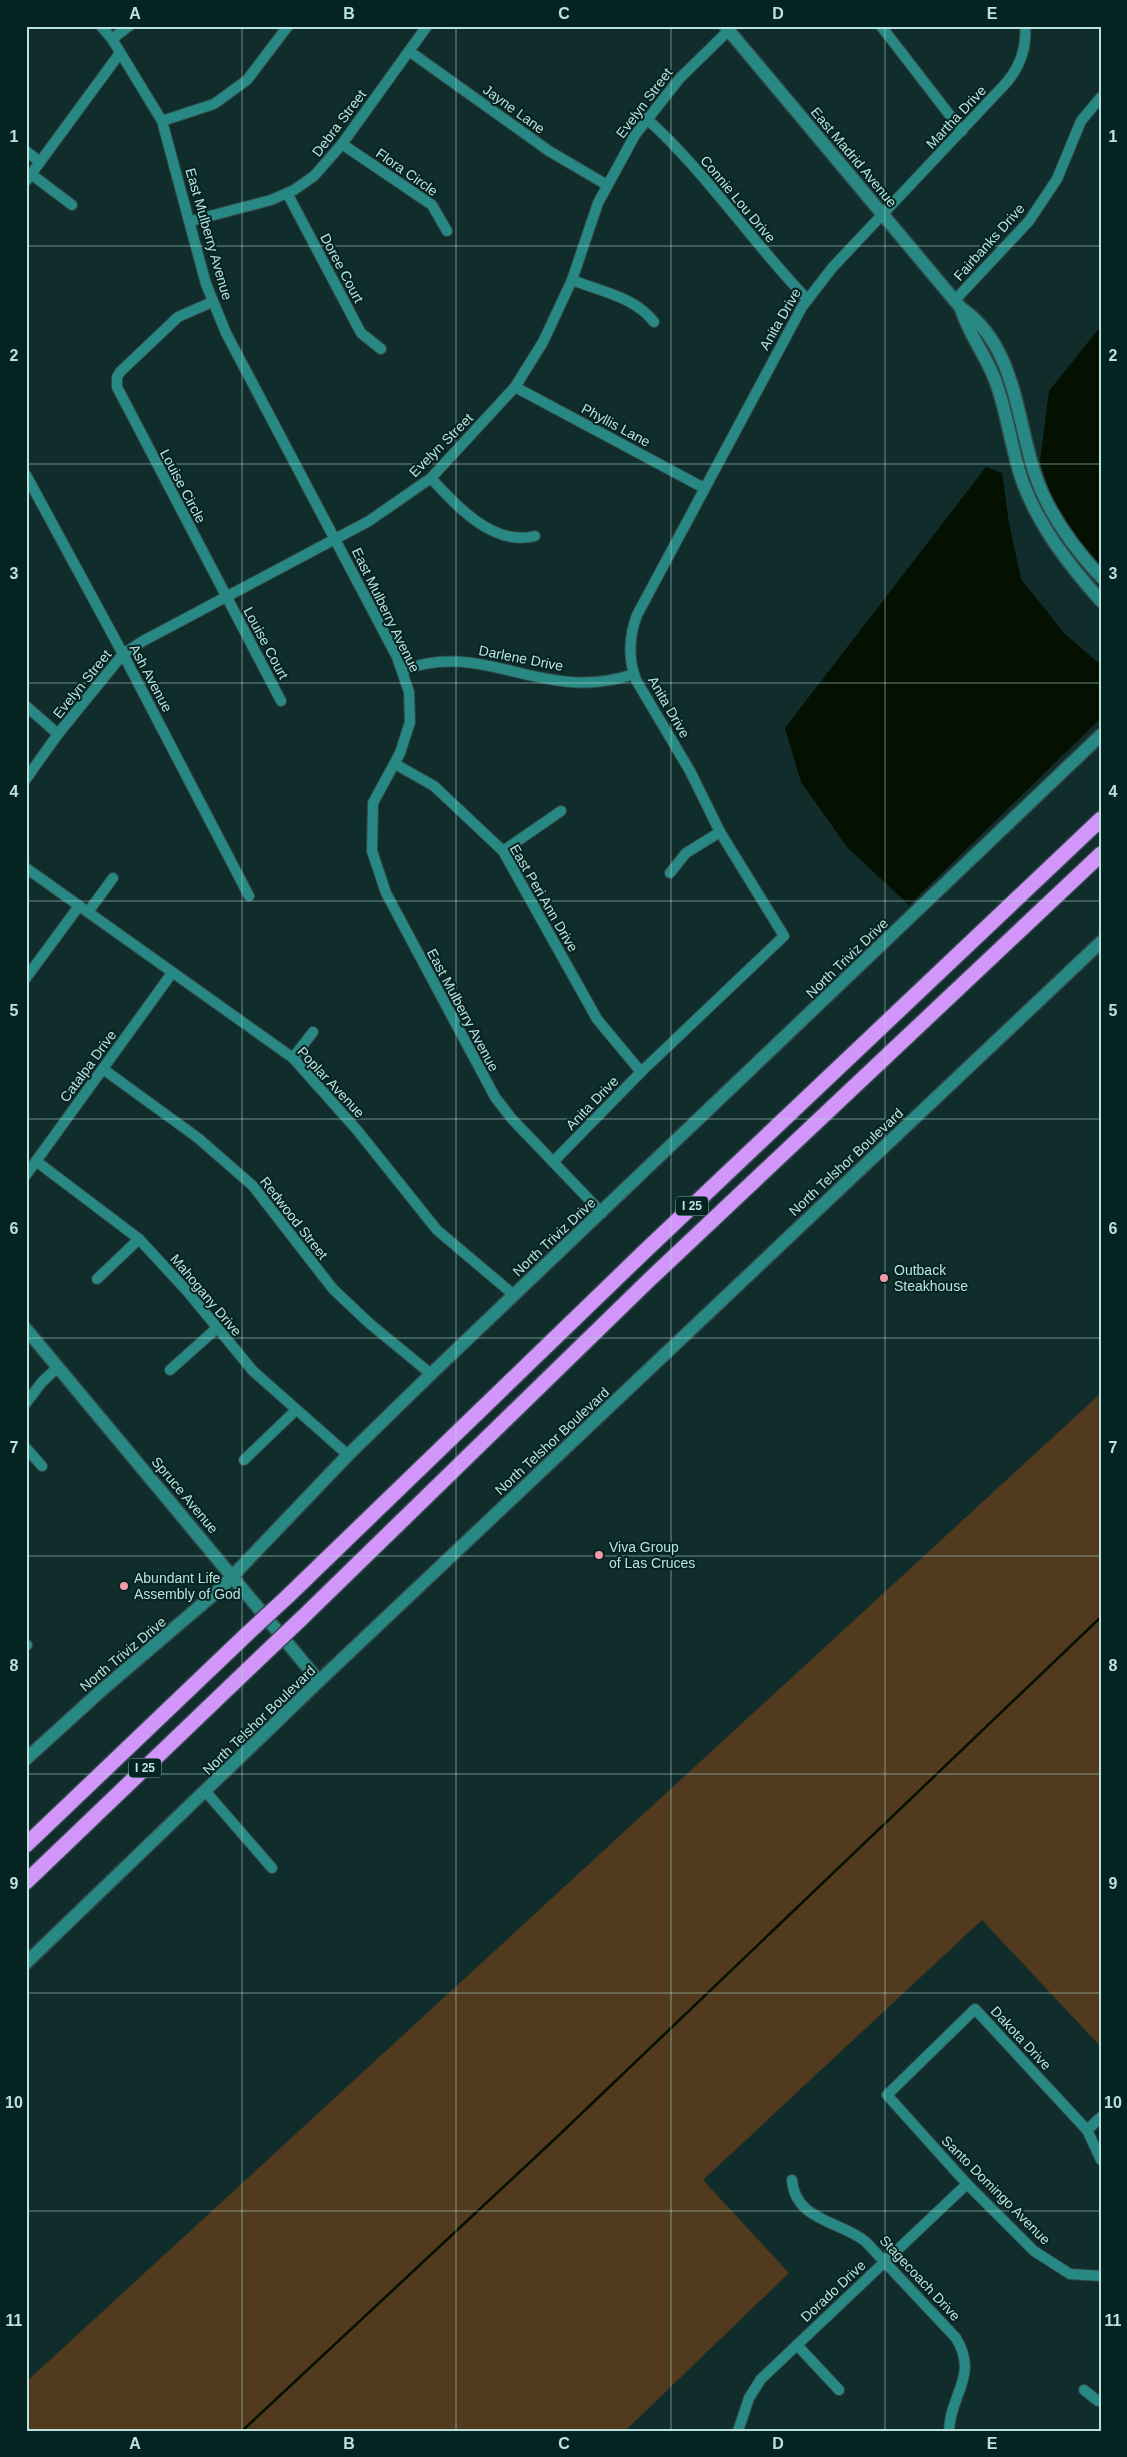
<svg xmlns="http://www.w3.org/2000/svg" width="1127" height="2457" viewBox="0 0 1127 2457" font-family="Helvetica,sans-serif">
	<rect width="100%" height="100%" fill="#102c2b"/>
	<!-- green -->
	<polygon fill="#513a1d" points="1101,1393 1101,2047 982,1920 703,2180 789,2273 625,2431 26,2431 26,2382"/>
	<!-- water -->
	<g fill="#041000">
		<polygon points="1101,326 1101,586 1063,536 1040,462 1049,391"/>
		<polygon points="986,467 1002,473 1009,523 1021,579 1065,634 1101,665 1101,718 909,905 847,847 801,782 785,728"/>
	</g>
	<g fill="none" stroke-linecap="round" stroke-linejoin="round">
		<!-- stream -->
		<polyline stroke="#041000" stroke-width="2.5" points="242,2431 558,2136 1101,1617"/>
		<!-- minor casing -->
		<g stroke="#304a49" stroke-width="12">
			<g id="minor">
				<polyline points="101,26 112,39 162,121 206,284 226,333 397,657 409,692 410,722 400,753 373,803 372,851 386,893 495,1097 512,1119 602,1213"/>
				<polyline points="881,26 962,131"/>
				<polyline points="112,39 129,26"/>
				<polyline points="409,51 549,151 607,185"/>
				<path d="M646,118c60,54 105,123 161,181"/>
				<polyline points="162,121 214,104 247,80 288,26"/>
				<polyline points="342,144 432,205 447,231"/>
				<polyline points="26,151 40,162"/>
				<polyline points="31,174 72,205"/>
				<polyline points="26,181 120,53"/>
				<polyline points="287,193 361,333 381,349"/>
				<polyline points="191,221 271,200 294,190 314,176 342,144 427,26"/>
				<path d="M572,280c28,11 63,17 82,42"/>
				<polyline points="955,300 1029,221 1057,179 1081,121 1101,97"/>
				<polyline points="212,302 178,317 120,372 117,377 117,387 281,701"/>
				<polyline points="515,387 704,488"/>
				<polyline points="26,475 123,654 249,896"/>
				<path d="M431,478c25,28 63,69 104,58"/>
				<path d="M403,670c62,-23 107,7 167,12 22,2 43,-1 64,-8"/>
				<polyline points="26,706 58,734"/>
				<polyline points="395,764 434,786 503,851 597,1019 641,1072"/>
				<polyline points="26,779 58,734 123,654 143,641 369,521 431,478 515,387 543,342 572,280 598,203 635,135 680,78 728,31"/>
				<polyline points="503,851 561,811"/>
				<polyline points="26,868 293,1058 357,1130 437,1230 514,1295"/>
				<polyline points="670,873 686,853 720,832"/>
				<polyline points="88,912 113,878"/>
				<polyline points="26,978 79,906"/>
				<polyline points="293,1058 313,1032"/>
				<polyline points="103,1069 198,1138 253,1186 333,1289 369,1323 431,1374"/>
				<polyline points="36,1161 139,1239 187,1291 253,1371 348,1455"/>
				<path d="M553,1162l88,-90 143,-136 -64,-104 -30,-61 -54,-91c-8,-22 -7,-44 1,-65l165,-308 30,-39 175,-186c13,-16 20,-34 18,-56"/>
				<polyline points="26,1175 172,973"/>
				<polyline points="97,1279 139,1239"/>
				<polyline points="170,1370 217,1328"/>
				<polyline points="26,1403 42,1382 58,1367"/>
				<polyline points="26,1448 42,1466"/>
				<polyline points="244,1460 296,1410"/>
				<polyline points="26,1645 27,1645"/>
				<polyline points="206,1792 272,1868"/>
				<polyline points="1087,2130 1101,2117"/>
				<polyline points="1101,2160 1087,2130 975,2009 887,2095 967,2184 1034,2251 1070,2274 1101,2276"/>
				<path d="M792,2180c3,41 49,41 74,62l90,96c23,38 -6,56 -7,93"/>
				<polyline points="797,2345 839,2390"/>
				<polyline points="1084,2390 1098,2401 1101,2401"/>
				<polyline points="738,2431 749,2398 761,2379 967,2184"/>
			</g>
		</g>
		<!-- tertiary casing -->
		<g stroke="#304a49" stroke-width="15">
			<g id="tertiary">
				<path d="M725,26l236,282c54,37 55,107 73,163 13,41 38,75 67,106"/>
				<path d="M961,308c7,26 25,47 34,72 13,34 16,70 28,103 17,45 46,82 78,118"/>
				<polyline points="26,1759 103,1689 220,1589 348,1455 431,1374 1101,735"/>
			</g>
		</g>
		<!-- secondary casing -->
		<g stroke="#304a49" stroke-width="15">
			<g id="secondary">
				<polyline points="26,1329 319,1681"/>
				<polyline points="26,1963 319,1681 1101,942"/>
			</g>
		</g>
		<!-- motorway casing -->
		<g stroke="#304a49" stroke-width="18">
			<g id="motorway">
				<polyline points="287,1597 645,1251 1101,819"/>
				<polyline points="303,1617 648,1281 1101,854"/>
				<polyline points="26,1845 246,1635"/>
				<polyline points="26,1882 263,1655"/>
			</g>
		</g>
		<!-- minor -->
		<use href="#minor" stroke="#288884" stroke-width="10"/>
		<!-- tertiary -->
		<use href="#tertiary" stroke="#288884" stroke-width="12"/>
		<!-- secondary -->
		<use href="#secondary" stroke="#288884" stroke-width="12"/>
		<!-- motorway -->
		<use href="#motorway" stroke="#d295f9" stroke-width="15"/>
		<!-- motorway-bridge casing -->
		<g stroke="#304a49" stroke-width="18" stroke-linecap="butt">
			<g id="motorway-bridge">
				<polyline points="246,1635 287,1597"/>
				<polyline points="263,1655 303,1617"/>
			</g>
		</g>
		<!-- motorway-bridge -->
		<use href="#motorway-bridge" stroke="#d295f9" stroke-width="15"/>
	</g>
	<!-- grid -->
	<path fill="none" stroke="#b9e3e0" stroke-width="1" stroke-opacity="0.55" d="M242,26v2405M456,26v2405M671,26v2405M885,26v2405M26,246h1075M26,464h1075M26,683h1075M26,901h1075M26,1119h1075M26,1338h1075M26,1556h1075M26,1774h1075M26,1993h1075M26,2211h1075"/>
	<!-- markers -->
	<g fill="#f49aa6" stroke="#052321" stroke-width="2">
		<circle cx="884" cy="1278" r="5"/>
		<circle cx="599" cy="1555" r="5"/>
		<circle cx="124" cy="1586" r="5"/>
	</g>
	<g text-anchor="middle" stroke-width="4" stroke-linejoin="round" paint-order="stroke">
		<!-- shield labels -->
		<g fill="#052321" stroke="#83a9a7" stroke-width="1">
			<rect x="676" y="1196.5" width="32" height="19" rx="4"/>
			<rect x="129" y="1758.5" width="32" height="19" rx="4"/>
		</g>
		<g font-size="12" font-weight="bold" fill="#b9e3e0">
			<text x="692" y="1210">I 25</text>
			<text x="145" y="1772">I 25</text>
		</g>
		<!-- street labels -->
		<g font-size="14" fill="#b9e3e0" stroke="#052321">
			<text transform="translate(644 103) rotate(-53)" y="5">Evelyn Street</text>
			<text transform="translate(514 109) rotate(36)" y="5">Jayne Lane</text>
			<text transform="translate(956 117) rotate(-47)" y="5">Martha Drive</text>
			<text transform="translate(339 123) rotate(-53)" y="5">Debra Street</text>
			<text transform="translate(854 157) rotate(50)" y="5">East Madrid Avenue</text>
			<text transform="translate(407 172) rotate(35)" y="5">Flora Circle</text>
			<text transform="translate(738 199) rotate(50)" y="5">Connie Lou Drive</text>
			<text transform="translate(209 234) rotate(74)" y="5">East Mulberry Avenue</text>
			<text transform="translate(989 242) rotate(-48)" y="5">Fairbanks Drive</text>
			<text transform="translate(342 268) rotate(62)" y="5">Doree Court</text>
			<text transform="translate(780 319) rotate(-60)" y="5">Anita Drive</text>
			<text transform="translate(616 425) rotate(28)" y="5">Phyllis Lane</text>
			<text transform="translate(441 445) rotate(-45)" y="5">Evelyn Street</text>
			<text transform="translate(183 486) rotate(62)" y="5">Louise Circle</text>
			<text transform="translate(386 610) rotate(64)" y="5">East Mulberry Avenue</text>
			<text transform="translate(266 643) rotate(62)" y="5">Louise Court</text>
			<text transform="translate(521 658) rotate(11)" y="5">Darlene Drive</text>
			<text transform="translate(151 678) rotate(62)" y="5">Ash Avenue</text>
			<text transform="translate(82 684) rotate(-51)" y="5">Evelyn Street</text>
			<text transform="translate(669 707) rotate(60)" y="5">Anita Drive</text>
			<text transform="translate(544 898) rotate(60)" y="5">East Peri Ann Drive</text>
			<text transform="translate(847 958) rotate(-44)" y="5">North Triviz Drive</text>
			<text transform="translate(463 1010) rotate(62)" y="5">East Mulberry Avenue</text>
			<text transform="translate(88 1066) rotate(-54)" y="5">Catalpa Drive</text>
			<text transform="translate(331 1082) rotate(47)" y="5">Poplar Avenue</text>
			<text transform="translate(592 1103) rotate(-46)" y="5">Anita Drive</text>
			<text transform="translate(846 1162) rotate(-43)" y="5">North Telshor Boulevard</text>
			<text transform="translate(294 1218) rotate(52)" y="5">Redwood Street</text>
			<text transform="translate(554 1237) rotate(-43)" y="5">North Triviz Drive</text>
			<text transform="translate(206 1295) rotate(50)" y="5">Mahogany Drive</text>
			<text transform="translate(552 1441) rotate(-43)" y="5">North Telshor Boulevard</text>
			<text transform="translate(185 1495) rotate(50)" y="5">Spruce Avenue</text>
			<text transform="translate(123 1654) rotate(-40)" y="5">North Triviz Drive</text>
			<text transform="translate(259 1720) rotate(-44)" y="5">North Telshor Boulevard</text>
			<text transform="translate(1021 2038) rotate(47)" y="5">Dakota Drive</text>
			<text transform="translate(996 2190) rotate(45)" y="5">Santo Domingo Avenue</text>
			<text transform="translate(920 2278) rotate(47)" y="5">Stagecoach Drive</text>
			<text transform="translate(833 2291) rotate(-43)" y="5">Dorado Drive</text>
		</g>
		<!-- poi labels -->
		<g font-size="14" fill="#b9e3e0" stroke="#052321" text-anchor="start">
			<text x="894" y="1275">Outback<tspan x="894" dy="16">Steakhouse</tspan></text>
			<text x="609" y="1552">Viva Group<tspan x="609" dy="16">of Las Cruces</tspan></text>
			<text x="134" y="1583">Abundant Life<tspan x="134" dy="16">Assembly of God</tspan></text>
		</g>
	</g>
	<!-- border -->
	<rect width="1127" height="2457" fill="none" stroke="#052321" stroke-width="55"/>
	<rect x="28" y="28" width="1072" height="2402" fill="none" stroke="#b9e3e0" stroke-width="2"/>
	<g font-size="16" text-anchor="middle" font-weight="bold" fill="#b9e3e0">
		<text x="135" y="19">A</text>
		<text x="349" y="19">B</text>
		<text x="564" y="19">C</text>
		<text x="778" y="19">D</text>
		<text x="992" y="19">E</text>
		<text x="14" y="142">1</text>
		<text x="1113" y="142">1</text>
		<text x="14" y="361">2</text>
		<text x="1113" y="361">2</text>
		<text x="14" y="579">3</text>
		<text x="1113" y="579">3</text>
		<text x="14" y="797">4</text>
		<text x="1113" y="797">4</text>
		<text x="14" y="1016">5</text>
		<text x="1113" y="1016">5</text>
		<text x="14" y="1234">6</text>
		<text x="1113" y="1234">6</text>
		<text x="14" y="1453">7</text>
		<text x="1113" y="1453">7</text>
		<text x="14" y="1671">8</text>
		<text x="1113" y="1671">8</text>
		<text x="14" y="1889">9</text>
		<text x="1113" y="1889">9</text>
		<text x="14" y="2108">10</text>
		<text x="1113" y="2108">10</text>
		<text x="14" y="2326">11</text>
		<text x="1113" y="2326">11</text>
		<text x="135" y="2449">A</text>
		<text x="349" y="2449">B</text>
		<text x="564" y="2449">C</text>
		<text x="778" y="2449">D</text>
		<text x="992" y="2449">E</text>
	</g>
</svg>
